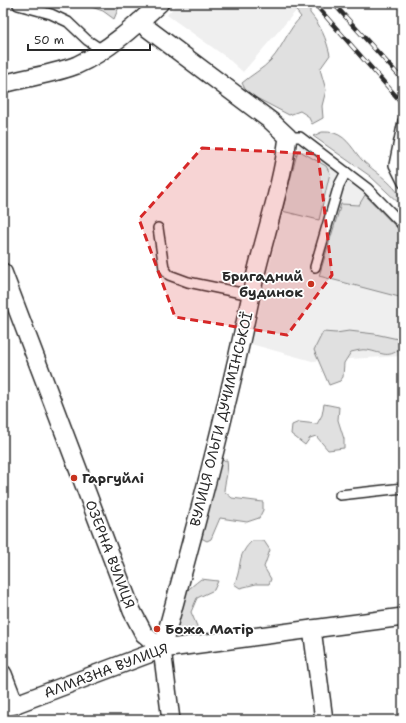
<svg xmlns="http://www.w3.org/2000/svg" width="406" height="723" viewBox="0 0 406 723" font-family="'Shantell Sans',sans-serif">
	<rect width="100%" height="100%" fill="#fff"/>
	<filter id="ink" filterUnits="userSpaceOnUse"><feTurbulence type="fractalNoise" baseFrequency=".025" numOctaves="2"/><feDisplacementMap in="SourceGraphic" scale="8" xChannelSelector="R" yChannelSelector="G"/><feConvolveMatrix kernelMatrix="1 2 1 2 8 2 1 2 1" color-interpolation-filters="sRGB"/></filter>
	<g filter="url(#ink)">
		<!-- built -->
		<g fill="#efefef">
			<polygon points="178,3 303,3 243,72 226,57 167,15"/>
			<polygon points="301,135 373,189 403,219 403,356 312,361 251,344"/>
		</g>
		<!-- green -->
		<g fill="#e0e0e0" stroke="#868686">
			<polygon points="80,3 111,3 119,7 114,19 103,11"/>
			<path d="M290,3h20v10c11,13 16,25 20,42l-10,14 6,21 -4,16 1,12 -11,6 -4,-8 -8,-5 -11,4 -42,-22 -5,-10c9,-8 21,-14 29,-23 12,-13 17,-31 30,-43z"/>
			<path d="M322,132c4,0 9,0 12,1 14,4 20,19 29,28 13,12 40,28 40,46l-33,-31 -57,-40z"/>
			<polygon points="298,150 326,166 330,173 319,220 282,211"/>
			<polygon points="365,195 403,234 403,298 319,276 341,204 359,205"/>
			<path d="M349,331l26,3 23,5 5,7c-15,14 -19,7 -36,4 -5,-1 -11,1 -16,2l-7,11 -1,14 -3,4 -11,4 -15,-35 9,-18 13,1z"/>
			<polygon points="324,404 339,407 338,420 344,439 344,448 328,450 316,436 310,438 305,445 291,434 292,425 299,422 317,424 322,415"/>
			<path d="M227,460c2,11 -2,20 -3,31l8,7 31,4v8l-4,8 -12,4 -27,-4 -9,21 -4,2 -6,-3 18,-77z"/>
			<path d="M252,541h12l6,9 -6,17 7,12 -2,5h-13l-16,4 -6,-4c7,-12 4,-24 10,-33 2,-4 5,-7 8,-10z"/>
			<path d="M201,579l17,2 -4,9 -17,8 -6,14 8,19 13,5 -27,4 -11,-9c5,-29 2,-33 27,-52z"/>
		</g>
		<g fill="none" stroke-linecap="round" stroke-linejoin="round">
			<!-- service casing -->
			<g stroke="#2b2b2b" stroke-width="12">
				<g id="service">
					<polyline points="18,5 51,14 68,22 87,40 102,50"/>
					<polyline points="403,121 394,165 403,183"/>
					<polyline points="288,137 300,137 346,172 339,185 315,267"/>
					<polyline points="346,172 367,188 403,225"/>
					<polyline points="158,228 164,268 169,275 188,282 251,295"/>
					<polyline points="340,495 403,488"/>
				</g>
			</g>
			<!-- minor casing -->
			<g stroke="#2b2b2b" stroke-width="20">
				<g id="minor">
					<path d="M139,22l132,99 17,16c-7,54 -26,105 -37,158 -25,120 -57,237 -89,354"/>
					<path d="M3,84c21,-6 55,-11 74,-19 31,-14 58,-39 83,-62"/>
					<path id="s1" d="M3,272l129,339 12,23 18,15 9,71"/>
					<polyline points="312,629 324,720"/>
					<polyline points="3,674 15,705"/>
					<path id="s2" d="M3,709l159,-60 241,-32"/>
				</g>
			</g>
			<!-- service -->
			<use href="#service" stroke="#fff" stroke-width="9"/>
			<!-- minor -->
			<use href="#minor" stroke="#fff" stroke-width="17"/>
			<!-- rail casing -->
			<g stroke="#2b2b2b" stroke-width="4.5">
				<g id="rail">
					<polyline points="314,3 403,104"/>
					<polyline points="333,3 403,80"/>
				</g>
			</g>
			<!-- rail -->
			<use href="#rail" stroke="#fff" stroke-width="3" stroke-dasharray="9" stroke-linecap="butt"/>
		</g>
	</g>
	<!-- marked area -->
	<path fill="#d62828" fill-opacity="0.2" stroke="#d62828" stroke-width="3" stroke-dasharray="8 5" stroke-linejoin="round" d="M202,148l116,6 14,121 -45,60 -112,-18 -36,-98z"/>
	<!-- markers -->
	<g fill="#c8321e" stroke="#fff" stroke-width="1.5">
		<circle cx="311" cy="284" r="4"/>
		<circle cx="74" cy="478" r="4"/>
		<circle cx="157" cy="629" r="4"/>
	</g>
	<g text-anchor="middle" stroke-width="3.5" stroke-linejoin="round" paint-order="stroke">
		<!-- poi labels -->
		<g font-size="14" font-weight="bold" fill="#2b2b2b" stroke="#fff" text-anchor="start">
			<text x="303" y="281" text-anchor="end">Бригадний<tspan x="303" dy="16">будинок</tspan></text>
			<text x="82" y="483">Гаргуйлі</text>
			<text x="165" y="634">Божа Матір</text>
		</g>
		<!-- street labels -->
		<g font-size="14" fill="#2b2b2b" stroke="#fff">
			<text transform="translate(221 419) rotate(-76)" y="5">ВУЛИЦЯ ОЛЬГИ ДУЧИМІНСЬКОЇ</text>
			<text dy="5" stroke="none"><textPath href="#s1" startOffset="302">ОЗЕРНА ВУЛИЦЯ</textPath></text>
			<text dy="5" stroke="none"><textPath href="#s2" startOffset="110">АЛМАЗНА ВУЛИЦЯ</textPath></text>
		</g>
	</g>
	<!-- margin -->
	<rect width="406" height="723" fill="none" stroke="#fff" stroke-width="16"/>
	<rect x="8" y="8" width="390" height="707" fill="none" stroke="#2b2b2b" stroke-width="1.5" filter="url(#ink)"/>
	<!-- scale -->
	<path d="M28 44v6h122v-6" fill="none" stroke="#2b2b2b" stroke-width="2"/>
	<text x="34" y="44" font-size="12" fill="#2b2b2b" stroke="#ffffff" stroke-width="3" paint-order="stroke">50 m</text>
</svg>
